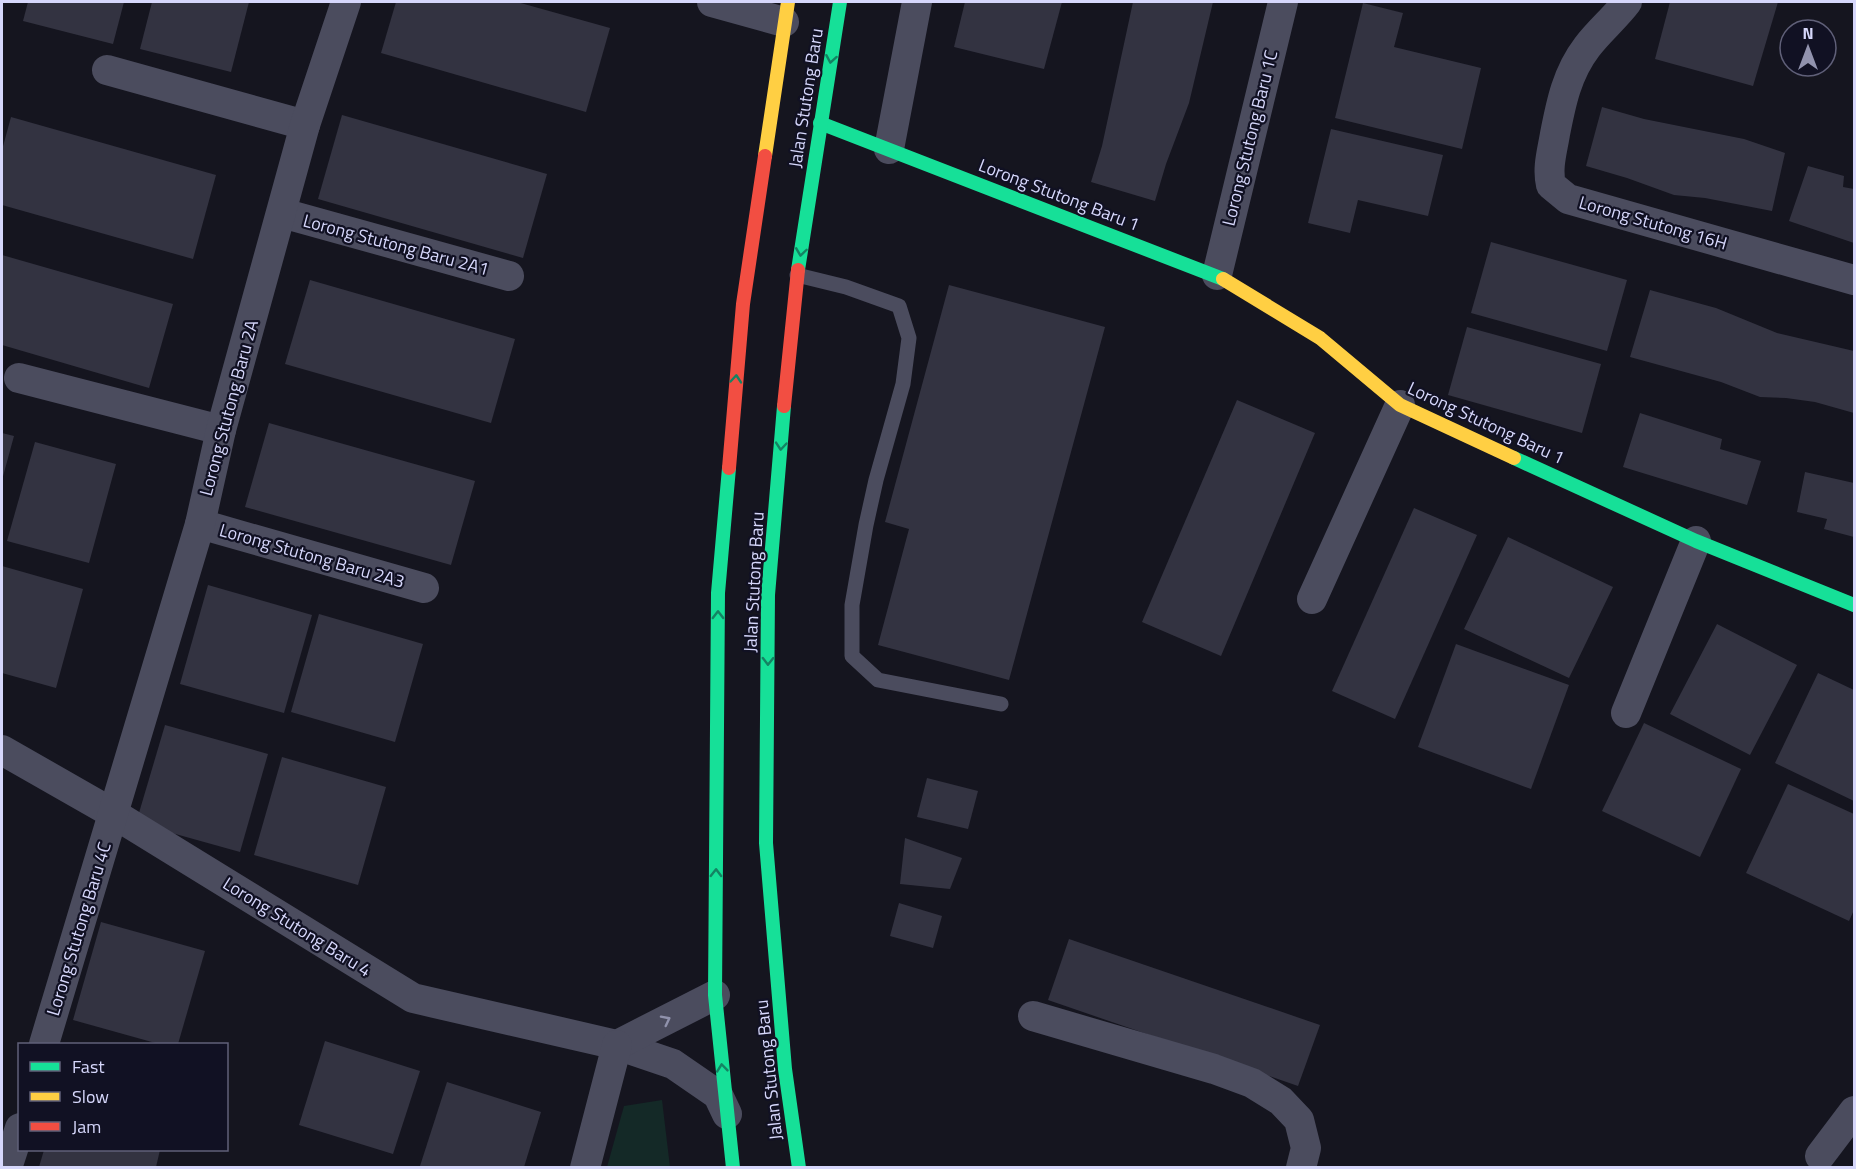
<svg xmlns="http://www.w3.org/2000/svg" width="1856" height="1169" viewBox="0 0 1856 1169" font-family="'Titillium Web',sans-serif">
	<rect width="100%" height="100%" fill="#15151f"/>
	<!-- green -->
	<polygon fill="#142927" points="662,1100 670,1167 607,1167 624,1106"/>
	<!-- building -->
	<g fill="#333341">
		<polygon points="28,2 124,2 113,44 23,21"/>
		<polygon points="152,2 249,2 231,72 140,49"/>
		<polygon points="396,2 517,2 610,28 586,112 381,53"/>
		<polygon points="965,2 1062,2 1044,69 954,47"/>
		<polygon points="1133,2 1213,2 1189,103 1166,164 1155,201 1091,182 1102,146"/>
		<polygon points="1670,2 1778,2 1753,86 1655,59"/>
		<polygon points="1363,3 1403,13 1394,47 1481,68 1462,149 1335,118"/>
		<polygon points="1602,107 1644,119 1744,139 1785,153 1772,211 1705,198 1674,195 1627,178 1586,166"/>
		<polygon points="342,115 547,174 523,258 318,199"/>
		<polygon points="11,117 216,175 193,259 2,205 2,150"/>
		<polygon points="1331,129 1443,155 1428,216 1358,200 1350,233 1308,223"/>
		<polygon points="1808,166 1844,176 1843,187 1854,189 1854,243 1789,221"/>
		<polygon points="1491,242 1627,280 1607,351 1471,313"/>
		<polygon points="2,255 173,304 149,388 2,345"/>
		<polygon points="310,280 515,339 491,423 285,364"/>
		<polygon points="949,285 1105,327 1009,680 878,645 909,529 885,522"/>
		<polygon points="1650,290 1716,308 1777,333 1854,351 1854,413 1815,402 1786,398 1760,397 1721,382 1630,357"/>
		<polygon points="1467,327 1601,364 1582,433 1448,395"/>
		<polygon points="1237,400 1315,433 1221,656 1142,622"/>
		<polygon points="1640,413 1722,439 1720,449 1761,461 1747,505 1623,467"/>
		<polygon points="269,423 475,481 451,565 245,507"/>
		<polygon points="2,433 14,436 2,480"/>
		<polygon points="35,442 116,464 89,563 7,541"/>
		<polygon points="1805,472 1854,483 1854,537 1824,529 1827,519 1797,512"/>
		<polygon points="1414,508 1477,535 1395,719 1332,691"/>
		<polygon points="1508,537 1613,587 1569,678 1464,629"/>
		<polygon points="2,566 83,589 56,688 2,673"/>
		<polygon points="208,585 312,615 284,713 180,684"/>
		<polygon points="319,614 423,644 395,742 291,712"/>
		<polygon points="1717,624 1797,665 1750,755 1670,714"/>
		<polygon points="1456,644 1569,685 1531,789 1418,747"/>
		<polygon points="1818,673 1854,690 1854,801 1775,763"/>
		<polygon points="1644,723 1741,769 1700,857 1602,811"/>
		<polygon points="165,725 268,754 240,852 136,823"/>
		<polygon points="282,757 386,787 358,885 254,855"/>
		<polygon points="927,778 978,791 968,829 917,817"/>
		<polygon points="1788,784 1854,814 1854,910 1849,921 1746,873"/>
		<polygon points="905,838 962,858 950,889 900,884"/>
		<polygon points="899,903 942,916 933,948 890,936"/>
		<polygon points="101,922 205,951 178,1044 159,1044 73,1020"/>
		<polygon points="1069,939 1320,1025 1298,1086 1048,1000"/>
		<polygon points="325,1041 420,1071 393,1154 299,1125"/>
		<polygon points="447,1082 541,1112 524,1167 426,1167 420,1166"/>
		<polygon points="44,1150 160,1150 156,1167 39,1167"/>
	</g>
	<g fill="none" stroke-linecap="round" stroke-linejoin="round">
		<!-- lane -->
		<polyline stroke="#4b4c5e" stroke-width="15" points="797,275 846,287 899,306 909,338 903,384 876,480 866,525 852,605 852,656 878,680 1001,704"/>
		<!-- street -->
		<g stroke="#4b4c5e" stroke-width="30">
			<polyline points="712,2 784,22"/>
			<path d="M1627,2c-12,16 -28,29 -40,45 -20,26 -26,56 -32,87 -3,18 -8,34 -4,51l17,14 286,81"/>
			<polyline points="107,70 305,125"/>
			<polyline points="889,149 917,2"/>
			<polyline points="282,213 509,276"/>
			<polyline points="1217,275 1283,2"/>
			<polyline points="19,378 221,430"/>
			<polyline points="200,524 424,588"/>
			<polyline points="1312,599 1400,405"/>
			<polyline points="1626,713 1696,541"/>
			<polyline points="2,750 114,814 413,998 617,1045 673,1064 718,1095 727,1114"/>
			<polyline points="1033,1016 1214,1069 1252,1083 1281,1101 1299,1120 1306,1148 1301,1168"/>
			<polyline points="44,1044 200,524 221,430 305,125 346,2"/>
			<polyline points="617,1045 715,995"/>
			<polyline points="1820,1156 1854,1111"/>
			<polyline points="7,1168 20,1128"/>
			<polyline points="585,1168 617,1045"/>
		</g>
		<!-- fast -->
		<g stroke="#16e098" stroke-width="14">
			<polyline points="820,123 1223,279"/>
			<polyline points="798,270 840,2"/>
			<polyline points="784,406 768,595 766,843 785,1069 799,1168"/>
			<polyline points="1514,458 1696,541 1854,605"/>
			<polyline points="729,468 718,593 715,995 733,1168"/>
		</g>
		<!-- slow -->
		<g stroke="#ffcf43" stroke-width="14">
			<polyline points="765,156 788,2"/>
			<polyline points="1223,279 1320,338 1400,405 1514,458"/>
		</g>
		<!-- jam -->
		<g stroke="#f24e42" stroke-width="14">
			<polyline points="784,406 798,270"/>
			<polyline points="729,468 743,304 765,156"/>
		</g>
	</g>
	<!-- one-way arrows -->
	<defs><path id="oneway-chevron" d="M-2-3.5L2.5 0L-2 3.5" fill="none" stroke-width="1.6" stroke-linecap="round" stroke-linejoin="round" transform="scale(1.5)"/></defs>
	<g stroke="#148363">
		<use href="#oneway-chevron" transform="translate(831 59) rotate(100)"/>
		<use href="#oneway-chevron" transform="translate(801 252) rotate(98)"/>
		<use href="#oneway-chevron" transform="translate(736 379) rotate(-85)"/>
		<use href="#oneway-chevron" transform="translate(781 446) rotate(95)"/>
		<use href="#oneway-chevron" transform="translate(718 615) rotate(-90)"/>
		<use href="#oneway-chevron" transform="translate(768 661) rotate(91)"/>
		<use href="#oneway-chevron" transform="translate(716 873) rotate(-89)"/>
		<use href="#oneway-chevron" transform="translate(722 1068) rotate(-96)"/>
	</g>
	<use stroke="#9092ac" href="#oneway-chevron" transform="translate(666 1020) rotate(-27)"/>
	<g text-anchor="middle" stroke-width="4.5" stroke-linejoin="round" paint-order="stroke">
		<!-- street labels -->
		<g font-size="18" fill="#d6d7fb" stroke="#111123">
			<text transform="translate(806 98) rotate(-81)" y="6">Jalan Stutong Baru</text>
			<text transform="translate(1250 138) rotate(-76)" y="6">Lorong Stutong Baru 1C</text>
			<text transform="translate(1059 195) rotate(21)" y="6">Lorong Stutong Baru 1</text>
			<text transform="translate(1653 223) rotate(16)" y="6">Lorong Stutong 16H</text>
			<text transform="translate(396 245) rotate(15)" y="6">Lorong Stutong Baru 2A1</text>
			<text transform="translate(229 408) rotate(-75)" y="6">Lorong Stutong Baru 2A</text>
			<text transform="translate(1486 423) rotate(25)" y="6">Lorong Stutong Baru 1</text>
			<text transform="translate(312 556) rotate(16)" y="6">Lorong Stutong Baru 2A3</text>
			<text transform="translate(754 582) rotate(-87)" y="6">Jalan Stutong Baru</text>
			<text transform="translate(297 927) rotate(32)" y="6">Lorong Stutong Baru 4</text>
			<text transform="translate(79 929) rotate(-73)" y="6">Lorong Stutong Baru 4C</text>
			<text transform="translate(769 1070) rotate(-96)" y="6">Jalan Stutong Baru</text>
		</g>
	</g>
	<!-- border -->
	<rect width="1856" height="1169" fill="none" stroke="#d6d7fb" stroke-width="6"/>
	<!-- legend -->
	<rect x="18" y="1043" width="210" height="108" fill="#111123" stroke="#606079" stroke-width="1.5"/>
	<rect x="30" y="1062" width="30" height="9" fill="#16e098" stroke="#606079" stroke-width="1.5"/>
	<text x="72" y="1073" font-size="18" fill="#d6d7fb">Fast</text>
	<rect x="30" y="1092" width="30" height="9" fill="#ffcf43" stroke="#606079" stroke-width="1.5"/>
	<text x="72" y="1103" font-size="18" fill="#d6d7fb">Slow</text>
	<rect x="30" y="1122" width="30" height="9" fill="#f24e42" stroke="#606079" stroke-width="1.5"/>
	<text x="72" y="1133" font-size="18" fill="#d6d7fb">Jam</text>
	<!-- north arrow -->
	<g transform="translate(1808 48)"><circle r="28" fill="#111123" stroke="#606079" stroke-width="1.5"/>
	<path d="M0-4.5L10 22L0 15L-10 22Z" fill="#9293ae"/>
	<text y="-9" font-size="16" font-weight="bold" text-anchor="middle" fill="#d6d7fb">N</text>
	</g>
</svg>
